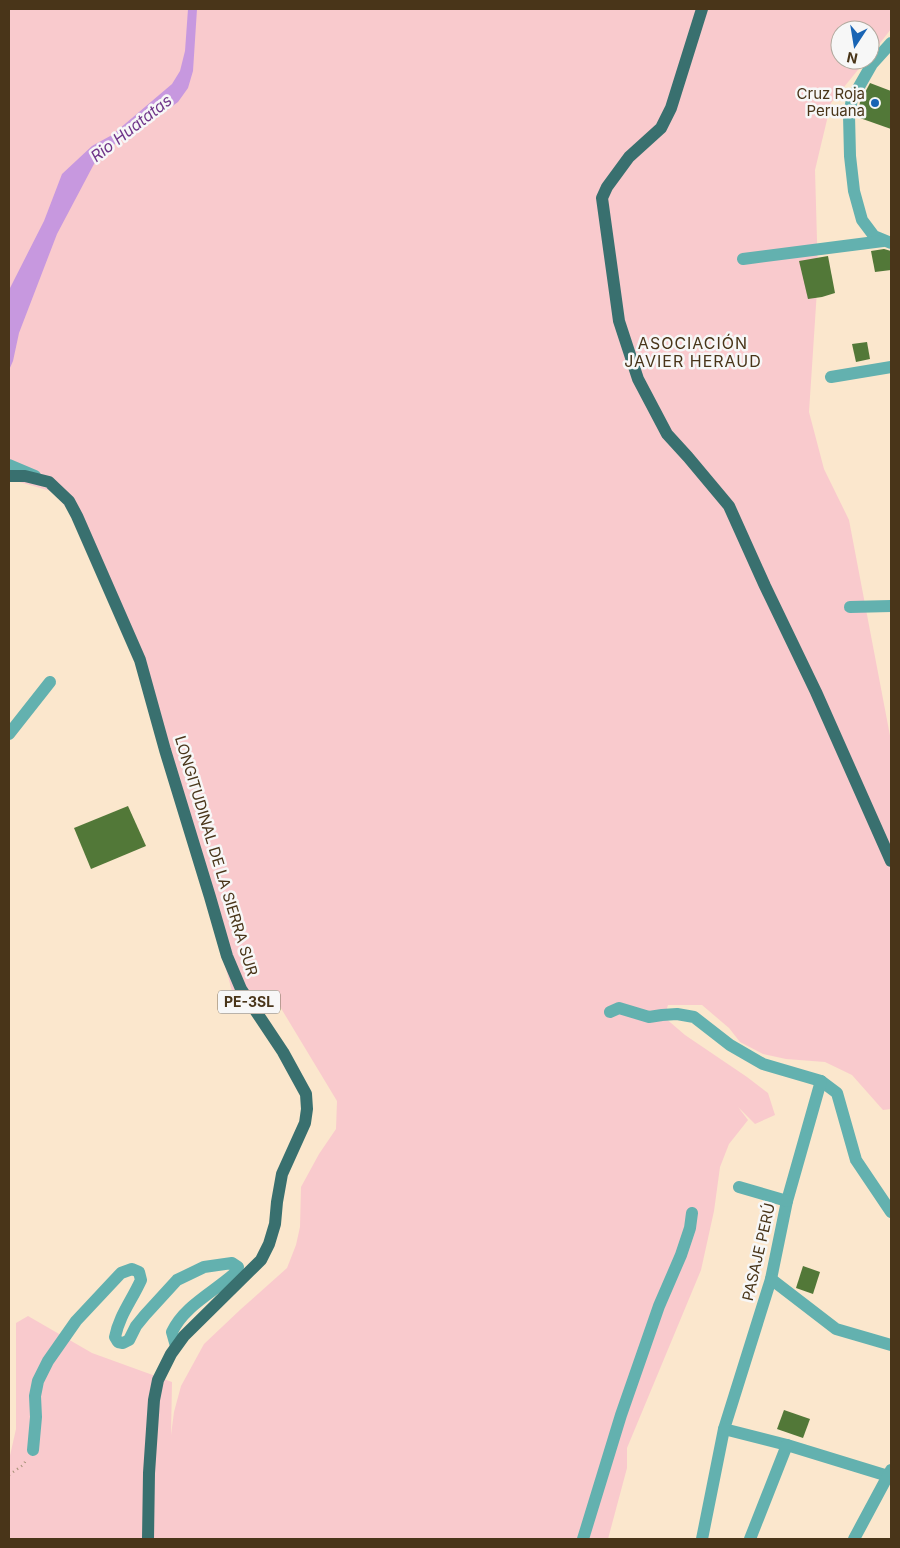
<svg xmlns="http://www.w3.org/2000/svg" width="900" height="1548" viewBox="0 0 900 1548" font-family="Inter,sans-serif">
	<rect width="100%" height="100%" fill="#fbe7cd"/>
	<!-- green -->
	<polygon fill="#f9cacd" points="9,9 891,9 891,29 870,56 870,30 840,30 840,60 866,60 831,103 815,170 818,275 809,412 824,469 849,520 891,741 891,1109 883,1110 852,1075 825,1062 786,1059 763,1054 740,1042 729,1028 702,1005 668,1005 664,1017 685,1035 747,1077 768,1093 775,1115 755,1124 738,1107 748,1120 729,1144 720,1167 714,1211 701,1270 627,1448 627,1468 608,1539 9,1539 9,1460 16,1429 16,1323 28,1316 92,1353 172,1382 171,1435 174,1412 181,1386 204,1344 241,1309 287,1268 296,1245 300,1227 301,1187 319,1154 336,1129 337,1101 273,995 265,1005 238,1013 155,711 83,529 54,492 9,479"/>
	<!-- water -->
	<polygon fill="#c798df" points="188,9 197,9 193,71 188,88 178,102 163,113 118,141 94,164 57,234 19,333 13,361 9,370 9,290 44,221 62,174 92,146 112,135 172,84 180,71 185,51"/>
	<!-- building -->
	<g fill="#527838">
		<polygon points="870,83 891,91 891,129 857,117 860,102"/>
		<polygon points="884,249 891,251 891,270 875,272 871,251"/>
		<polygon points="828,256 835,293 822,297 808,299 799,261"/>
		<polygon points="867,342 870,359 856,362 852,344"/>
		<polygon points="128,806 146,846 91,869 74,828"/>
		<polygon points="803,1266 820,1272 813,1294 796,1288"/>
		<polygon points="784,1410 810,1419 803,1438 777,1429"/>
	</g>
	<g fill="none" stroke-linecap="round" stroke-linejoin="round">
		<!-- path -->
		<polyline stroke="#a38f74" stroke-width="2.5" stroke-dasharray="1 4" stroke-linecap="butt" points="9,1475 23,1465 27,1459"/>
		<!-- minor -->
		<g stroke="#63b1af" stroke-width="12">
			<polyline points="891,43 872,64 852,99 849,115 850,156 854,191 862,220 874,236 891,243"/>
			<polyline points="743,259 883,241"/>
			<polyline points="831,377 891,367"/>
			<polyline points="9,465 35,476"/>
			<polyline points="850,607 891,606"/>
			<polyline points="9,734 50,682"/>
			<polyline points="610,1012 619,1008 649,1017 662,1015 677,1014 694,1017 730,1045 763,1064 821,1081 837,1093 856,1160 891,1212"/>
			<polyline points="821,1081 787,1201 771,1279 724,1429 787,1445 888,1476"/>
			<polyline points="739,1187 787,1201"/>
			<polyline points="771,1279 836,1329 891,1345"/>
			<path d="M33,1450l3,-33 -1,-21 3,-15 10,-20 28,-40 45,-48 11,-4 7,3 2,8c-9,20 -22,36 -26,57l3,5 5,1 6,-3 7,-14 9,-11 32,-35 27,-13 28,-4 6,4 -3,6c-21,19 -51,33 -63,59l4,14"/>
			<polyline points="583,1539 621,1415 659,1306 681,1255 690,1228 692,1213"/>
			<polyline points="702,1539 724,1429"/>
			<polyline points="750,1539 787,1445"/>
			<polyline points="854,1539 891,1470"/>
		</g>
		<!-- major -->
		<g stroke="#39706f" stroke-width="12">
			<polyline points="702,9 671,108 661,128 629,157 607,187 602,198 619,321 638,379 667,434 688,457 729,506 765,586 816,692 891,861"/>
			<polyline points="9,476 25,476 49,482 69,501 77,516 140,660 165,750 210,897 227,956 241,989 283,1052 306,1094 307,1109 305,1123 282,1174 277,1202 275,1224 269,1244 261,1260 184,1336 171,1354 158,1380 154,1400 149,1473 148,1539"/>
		</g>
	</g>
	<!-- markers -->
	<circle fill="#1964b4" stroke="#f7f7f7" stroke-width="2" cx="875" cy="103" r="5"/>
	<g text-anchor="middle" stroke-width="5" stroke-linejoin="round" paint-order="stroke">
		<!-- shield labels -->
		<rect fill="#f7f7f7" stroke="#7d6f5c" stroke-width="1" x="218" y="990.5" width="62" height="23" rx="4"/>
		<g font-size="14" font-weight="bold" fill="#493519">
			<text x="249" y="1007">PE-3SL</text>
		</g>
		<!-- poi labels -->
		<g font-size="15" fill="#493519" stroke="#f7f7f7" text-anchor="end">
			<text x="865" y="99">Cruz Roja<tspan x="865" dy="17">Peruana</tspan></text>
		</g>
		<!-- street labels -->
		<g font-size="15" fill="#493519" stroke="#f7f7f7">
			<text transform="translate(216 856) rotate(73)" y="5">LONGITUDINAL DE LA SIERRA SUR</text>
			<text transform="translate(759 1252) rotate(-77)" y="5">PASAJE PERÚ</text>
		</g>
		<!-- water labels -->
		<g font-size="16" font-style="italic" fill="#6f3589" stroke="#f7f7f7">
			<text transform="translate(131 128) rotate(-38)" y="6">Rio Huatatas</text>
		</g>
		<!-- neighbourhood labels -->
		<g font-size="16" letter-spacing="1" fill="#493519" stroke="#f7f7f7">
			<text x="693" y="349">ASOCIACIÓN<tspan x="693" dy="18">JAVIER HERAUD</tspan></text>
		</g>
	</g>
	<!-- border -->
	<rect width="900" height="1548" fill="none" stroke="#493519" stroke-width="20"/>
	<!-- north arrow -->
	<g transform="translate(855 45) rotate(192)"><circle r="24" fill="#f7f7f7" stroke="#b1a99e"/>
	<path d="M0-4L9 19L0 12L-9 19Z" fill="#1964b4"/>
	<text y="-8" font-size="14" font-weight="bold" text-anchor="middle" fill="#493519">N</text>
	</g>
</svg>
